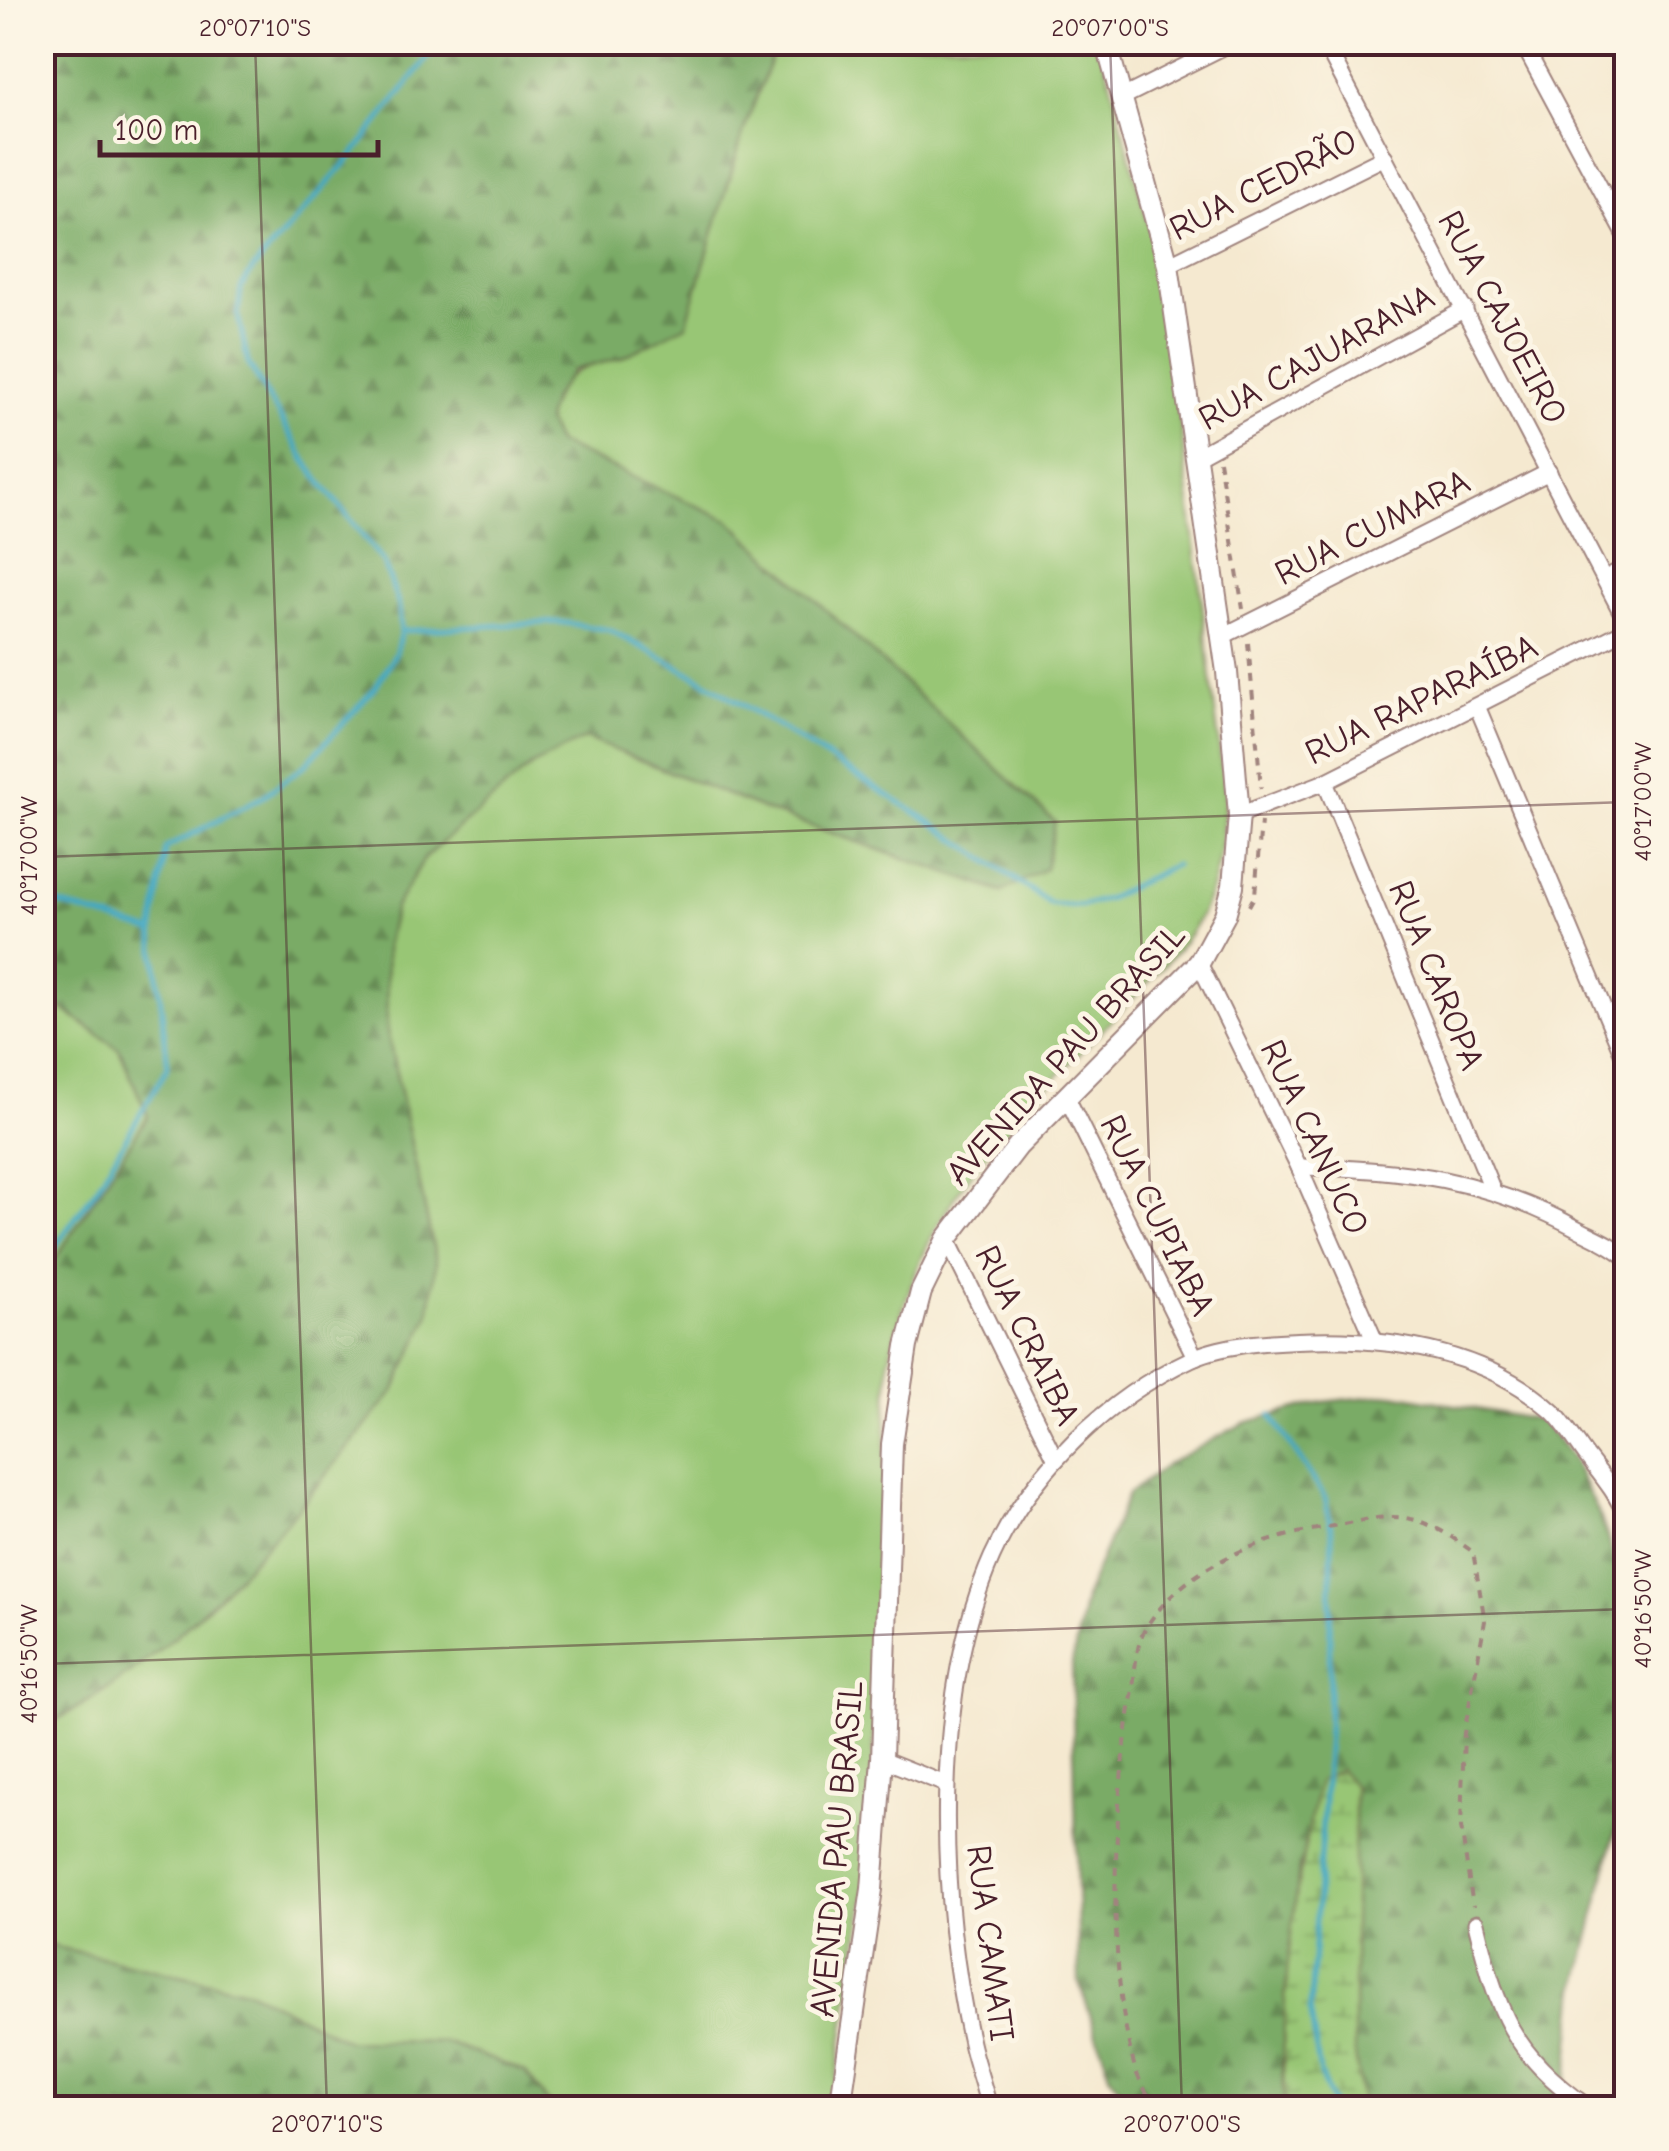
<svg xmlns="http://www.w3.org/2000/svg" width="1669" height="2151" viewBox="0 0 1669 2151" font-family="'Comic Neue',sans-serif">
	<defs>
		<pattern id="forest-firs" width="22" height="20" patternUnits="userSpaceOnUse" patternTransform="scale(2.5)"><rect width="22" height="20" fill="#7aab66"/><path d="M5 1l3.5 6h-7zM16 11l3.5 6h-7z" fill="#668b54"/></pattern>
		<pattern id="wetland-marsh" width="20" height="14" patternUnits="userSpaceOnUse" patternTransform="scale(2.5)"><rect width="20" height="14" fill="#98c675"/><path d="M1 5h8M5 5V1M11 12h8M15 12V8" fill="none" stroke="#7ea060"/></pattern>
	</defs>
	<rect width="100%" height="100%" fill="#fcf5e5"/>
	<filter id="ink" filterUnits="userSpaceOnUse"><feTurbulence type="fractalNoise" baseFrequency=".01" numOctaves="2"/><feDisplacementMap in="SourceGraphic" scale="20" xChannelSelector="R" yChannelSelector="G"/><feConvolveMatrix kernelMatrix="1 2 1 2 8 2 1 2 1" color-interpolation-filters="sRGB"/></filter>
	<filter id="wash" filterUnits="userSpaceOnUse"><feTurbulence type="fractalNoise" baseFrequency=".0048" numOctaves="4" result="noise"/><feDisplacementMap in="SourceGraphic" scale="40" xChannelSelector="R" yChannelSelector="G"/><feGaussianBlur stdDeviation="2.25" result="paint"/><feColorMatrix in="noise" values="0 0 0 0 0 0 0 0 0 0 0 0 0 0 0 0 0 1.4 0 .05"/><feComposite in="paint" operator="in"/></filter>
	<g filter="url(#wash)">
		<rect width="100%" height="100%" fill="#f5e9d0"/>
		<!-- green -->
		<g fill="#98c675" stroke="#717250" stroke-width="2.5">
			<path d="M777,43h323l63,236 62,515c-2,46 -7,93 -31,133 -20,32 -50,59 -76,87 -52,54 -110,109 -154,170 -39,53 -59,112 -75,175l-20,511 -37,238h-280l-27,-36 -80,-30 -98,-1 -97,-50 -207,-47v-217c153,-79 245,-207 351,-336l35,-75 7,-55 -49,-230 -1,-86 9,-38 30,-50 106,-91 54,-28 183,73 234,81 53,-70 -326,-301 -172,-78 -11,-24c15,-49 29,-49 75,-61l124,-231z"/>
			<polygon points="43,995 119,1049 148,1116 43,1278"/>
		</g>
		<!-- forest -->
		<g fill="url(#forest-firs)" stroke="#626548" stroke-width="2.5">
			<path d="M43,42l734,1 -32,84 -59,198 -65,33 -48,12 -21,29 -6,21 11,23 172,77 326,302 -10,47 -43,23 -234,-81 -183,-73 -54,28 -106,91 -30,50 -9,38 1,86 49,230 -7,55 -35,75c-107,130 -198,257 -351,336v-449l105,-162 -29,-67 -76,-54z"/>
			<polygon points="1394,1394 1543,1421 1572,1458 1600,1516 1626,1593 1626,1753 1622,1803 1577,1988 1564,2108 1362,2108 1354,2047 1354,1787 1340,1770 1299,1866 1282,2067 1285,2108 1134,2108 1111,2077 1079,1982 1072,1663 1086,1594 1128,1494 1169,1463 1244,1423 1322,1402"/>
			<polygon points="43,1944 250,1991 348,2041 444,2042 525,2072 552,2108 43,2108"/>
		</g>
		<!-- wetland -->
		<path fill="url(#wetland-marsh)" stroke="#717250" stroke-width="2.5" d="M1340,1770l14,17v260l8,61h-77c-7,-108 9,-222 34,-327z"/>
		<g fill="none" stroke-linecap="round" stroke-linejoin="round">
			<!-- stream -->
			<g stroke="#43a8c3" stroke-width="5">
				<polyline points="401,631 559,622 610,630 703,680 931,822 1051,904 1082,906 1109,898 1175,865"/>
				<polyline points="42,899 153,932"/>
				<polyline points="42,1265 96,1189 168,1067 153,932 166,848 262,797 304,766 376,687 396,652 401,631 399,606 384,563 310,468 248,363 238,315 241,288 253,269 353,155 440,42"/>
				<polyline points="1271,1415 1325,1497 1332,1533 1328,1736 1310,2009 1320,2074 1334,2108"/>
			</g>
		</g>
	</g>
	<g filter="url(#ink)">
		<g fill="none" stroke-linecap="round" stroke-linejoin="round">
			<!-- minor casing -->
			<g stroke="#a0847e" stroke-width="19">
				<g id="minor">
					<polyline points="1324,42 1626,621"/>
					<polyline points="1522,42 1626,236"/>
					<polyline points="1121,98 1233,42"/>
					<polyline points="1168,265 1385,157"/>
					<polyline points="1195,457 1465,309"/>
					<polyline points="1604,579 1626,567"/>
					<polyline points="1223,636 1549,472"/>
					<polyline points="1477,706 1626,1062"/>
					<polyline points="1325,782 1493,1191"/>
					<polyline points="1239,815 1325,782 1626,630"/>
					<polyline points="1199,963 1299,1167 1374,1339"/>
					<polyline points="1068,1100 1195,1357"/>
					<path d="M1299,1167c104,1 188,12 281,63 16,8 33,15 46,27"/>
					<polyline points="947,1239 1055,1458"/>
					<polyline points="882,1759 945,1784"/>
					<path d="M1476,1923c22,90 35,130 113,185"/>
					<path d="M989,2108c-5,-22 -13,-43 -18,-65 -32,-145 -40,-348 21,-486 39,-86 115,-159 201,-199 34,-15 83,-17 119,-18 84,-2 176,13 241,72 12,12 22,28 32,42 16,21 32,39 41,63"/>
				</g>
			</g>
			<!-- secondary casing -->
			<g stroke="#a0847e" stroke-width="24">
				<polyline id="secondary" points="840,2108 872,1889 882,1759 892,1444 907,1346 921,1292 947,1239 1018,1146 1199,963 1225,915 1233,886 1239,815 1227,672 1168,265 1106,42"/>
			</g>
			<!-- path -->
			<g stroke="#a0847e" stroke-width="4" stroke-dasharray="8 8" stroke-linecap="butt">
				<polyline points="1219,460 1243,609"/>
				<polyline points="1248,643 1261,788"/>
				<polyline points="1249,906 1255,895 1261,822"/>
				<path d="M1156,2108c-7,-12 -17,-26 -21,-40 -30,-103 -21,-267 -3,-372 3,-19 3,-50 13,-67 36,-59 106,-88 172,-100 76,-14 91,-25 156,23l12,69 -21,112 -3,94 12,79"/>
			</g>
			<!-- minor -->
			<use href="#minor" stroke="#fff" stroke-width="15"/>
			<!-- secondary -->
			<use href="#secondary" stroke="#fff" stroke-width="20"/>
		</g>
	</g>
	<!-- ticks -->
	<path fill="none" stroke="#4a1f2b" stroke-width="2.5" stroke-opacity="0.45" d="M255,42l72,2066M1110,42l72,2066M42,49l198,-7M42,857l1584,-55M42,1664l1584,-55"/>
	<g text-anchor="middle" stroke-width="10" stroke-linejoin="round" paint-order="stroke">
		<!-- street labels -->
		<g font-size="35" fill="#4a1f2b" stroke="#fcf5e5">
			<text transform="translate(1263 184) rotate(-27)" y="12">RUA CEDRÃO</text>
			<text transform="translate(1503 317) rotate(62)" y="12">RUA CAJOEIRO</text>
			<text transform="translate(1316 357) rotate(-29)" y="12">RUA CAJUARANA</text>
			<text transform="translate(1372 527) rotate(-27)" y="12">RUA CUMARA</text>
			<text transform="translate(1421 699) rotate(-26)" y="12">RUA RAPARAÍBA</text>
			<text transform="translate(1437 975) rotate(68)" y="12">RUA CAROPA</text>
			<text transform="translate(1065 1054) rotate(-48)" y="12">AVENIDA PAU BRASIL</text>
			<text transform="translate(1315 1137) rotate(65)" y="12">RUA CANUCO</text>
			<text transform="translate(1158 1215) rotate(64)" y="12">RUA CUPIABA</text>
			<text transform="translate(1028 1335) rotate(64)" y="12">RUA CRAIBA</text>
			<text transform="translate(836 1849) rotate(-85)" y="12">AVENIDA PAU BRASIL</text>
			<text transform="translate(991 1943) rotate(83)" y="12">RUA CAMATI</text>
		</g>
	</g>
	<!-- margin -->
	<rect width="1669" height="2151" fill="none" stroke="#fcf5e5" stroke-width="110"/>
	<!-- scale -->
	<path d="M100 140v15h278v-15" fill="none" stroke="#4a1f2b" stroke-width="5"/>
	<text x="115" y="140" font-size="30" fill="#4a1f2b" stroke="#fcf5e5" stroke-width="8" paint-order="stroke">100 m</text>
	<rect x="55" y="55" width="1559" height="2041" fill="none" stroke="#4a1f2b" stroke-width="4"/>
	<g font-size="25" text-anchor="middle" fill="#4a1f2b">
		<text x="255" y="36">20°07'10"S</text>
		<text x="1110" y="36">20°07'00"S</text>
		<text transform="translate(1642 802) rotate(-90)" y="9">40°17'00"W</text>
		<text transform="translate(28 856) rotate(-90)" y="9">40°17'00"W</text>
		<text transform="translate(1642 1609) rotate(-90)" y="9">40°16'50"W</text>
		<text transform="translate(28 1664) rotate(-90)" y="9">40°16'50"W</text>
		<text x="327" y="2132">20°07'10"S</text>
		<text x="1182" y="2132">20°07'00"S</text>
	</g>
</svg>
